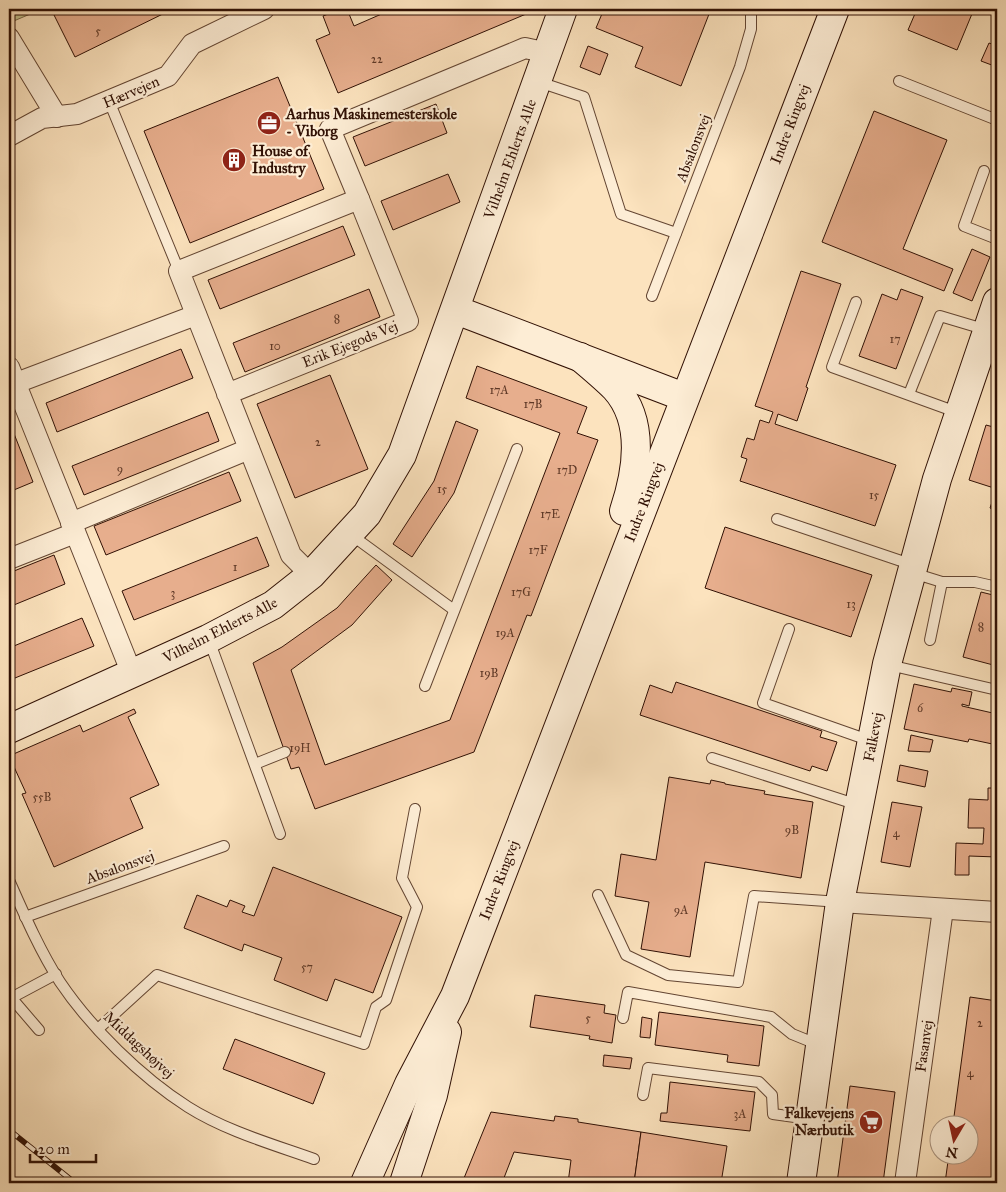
<svg xmlns="http://www.w3.org/2000/svg" width="1006" height="1192" viewBox="0 0 1006 1192" font-family="'IM FELL Great Primer',serif">
	<rect width="100%" height="100%" fill="#fce3be"/>
	<filter id="stains"><feTurbulence type="fractalNoise" baseFrequency=".004" numOctaves="4"/><feColorMatrix values="0 0 0 0 .2 0 0 0 0 .09 0 0 0 0 .02 0 0 0 .5 -.17"/></filter>
	<radialGradient id="worn" r=".72"><stop offset=".6" stop-color="#630" stop-opacity="0"/><stop offset="1" stop-color="#630" stop-opacity=".3"/></radialGradient>
	<!-- green -->
	<polygon fill="#c5c28d" stroke="#7a6948" points="9,9 42,9 9,23"/>
	<!-- building -->
	<g fill="#e7ae8d" stroke="#301004">
		<polygon points="51,9 173,9 75,57"/>
		<polygon points="341,9 347,9 354,26 393,9 538,9 338,93 316,40 330,34 323,16"/>
		<polygon points="604,9 711,9 681,86 635,67 643,47 596,28"/>
		<polygon points="917,9 974,9 957,50 908,30"/>
		<polygon points="989,43 997,46 997,67 981,61"/>
		<polygon points="588,46 608,54 600,75 580,67"/>
		<polygon points="278,77 324,189 190,243 144,131"/>
		<polygon points="436,104 447,133 365,166 353,137"/>
		<polygon points="874,111 947,140 903,249 953,269 944,291 822,242"/>
		<polygon points="448,174 460,202 393,230 381,201"/>
		<polygon points="343,226 355,255 220,309 208,280"/>
		<polygon points="972,249 990,257 972,301 953,293"/>
		<polygon points="801,271 841,284 806,387 808,388 797,421 778,414 775,424 896,465 875,526 740,481 747,459 741,457 747,438 754,440 760,420 769,423 773,412 755,406"/>
		<polygon points="369,289 380,317 245,372 233,343"/>
		<polygon points="901,289 923,297 896,369 859,356 882,294 897,300"/>
		<polygon points="181,349 193,378 57,432 46,403"/>
		<polygon points="477,366 587,407 577,433 598,440 531,616 527,615 474,752 315,809 299,767 291,769 253,663 282,647 337,608 376,565 392,580 352,625 291,670 325,765 450,720 560,433 466,398"/>
		<polygon points="330,375 368,469 295,498 257,404"/>
		<polygon points="208,412 219,441 84,495 72,466"/>
		<polygon points="456,421 478,430 454,493 412,557 393,544 434,481"/>
		<polygon points="986,425 997,428 997,489 969,480"/>
		<polygon points="11,426 33,482 9,492 9,427"/>
		<polygon points="229,472 241,501 106,555 94,526"/>
		<polygon points="993,499 997,500 997,511 990,508"/>
		<polygon points="725,527 872,575 851,637 705,588"/>
		<polygon points="257,537 269,566 134,620 122,591"/>
		<polygon points="54,555 65,584 9,607 9,573"/>
		<polygon points="981,592 997,596 997,666 963,657"/>
		<polygon points="82,618 94,646 10,680 9,648"/>
		<polygon points="676,682 822,731 820,737 837,742 827,771 812,766 810,771 640,715 650,685 672,693"/>
		<polygon points="914,684 951,692 952,688 972,692 969,706 962,704 962,706 997,714 997,745 969,739 968,742 904,729"/>
		<polygon points="134,709 136,713 128,717 159,785 130,798 143,828 54,867 22,794 26,793 9,756 80,725 83,732"/>
		<polygon points="911,735 933,740 930,752 908,751"/>
		<polygon points="900,765 928,771 925,787 897,781"/>
		<polygon points="669,777 710,784 711,780 725,783 725,784 765,791 764,794 813,802 801,878 705,862 690,957 641,949 649,902 615,896 621,854 656,860"/>
		<polygon points="988,788 997,788 997,857 969,856 969,875 955,875 956,843 983,844 984,828 968,828 969,799 988,800"/>
		<polygon points="892,802 922,807 910,867 881,862"/>
		<polygon points="273,867 402,917 373,993 335,979 327,1001 274,980 282,958 244,944 242,951 184,928 197,895 227,907 230,900 245,906 242,912 254,916"/>
		<polygon points="535,995 605,1005 604,1013 616,1015 612,1043 589,1039 590,1036 530,1027"/>
		<polygon points="970,997 997,1001 997,1156 994,1183 945,1183 949,1154 968,1154 968,1124 953,1124"/>
		<polygon points="659,1012 764,1026 759,1066 727,1062 728,1055 655,1045"/>
		<polygon points="642,1017 652,1019 650,1038 640,1037"/>
		<polygon points="235,1039 325,1073 313,1104 223,1069"/>
		<polygon points="604,1055 632,1058 630,1069 603,1066"/>
		<polygon points="670,1082 755,1092 750,1131 660,1121 661,1113 667,1113"/>
		<polygon points="850,1086 895,1092 883,1183 837,1183"/>
		<polygon points="491,1112 554,1121 555,1116 578,1119 578,1122 641,1132 634,1183 568,1183 571,1160 514,1152 502,1183 462,1183"/>
		<polygon points="641,1132 727,1146 721,1183 634,1183"/>
	</g>
	<g fill="none" stroke-linecap="round" stroke-linejoin="round">
		<!-- lane casing -->
		<g stroke="#634532" stroke-width="12">
			<g id="lane">
				<polyline points="899,81 997,120"/>
				<polyline points="539,82 584,97 621,214 676,233"/>
				<polyline points="109,101 179,271"/>
				<polyline points="984,171 964,226 997,239"/>
				<polyline points="652,296 740,67 751,29 751,9"/>
				<polyline points="856,302 832,367 959,413"/>
				<polyline points="909,394 940,316 987,330"/>
				<polyline points="777,519 913,565"/>
				<polyline points="350,534 454,610"/>
				<polyline points="913,573 942,582 975,582 997,587"/>
				<polyline points="789,629 763,703 871,741"/>
				<polyline points="209,640 280,834"/>
				<polyline points="930,640 942,582"/>
				<polyline points="889,665 997,690"/>
				<polyline points="425,686 517,449"/>
				<polyline points="712,758 858,805"/>
				<polyline points="255,764 285,752"/>
				<path d="M9,880c15,34 31,71 51,102 31,46 81,95 128,125 38,24 84,37 126,52"/>
				<polyline points="598,895 626,955 668,975 738,982 754,896 840,902"/>
				<polyline points="25,917 224,846"/>
				<polyline points="9,995 39,1030"/>
				<polyline points="11,998 56,974"/>
				<polyline points="623,1018 628,992 771,1017 792,1034 819,1045"/>
				<polyline points="98,1029 157,975 364,1044 376,1007 386,1000 417,907 402,878 415,809"/>
				<polyline points="643,1095 648,1068 759,1082 772,1095 773,1114 809,1119"/>
			</g>
		</g>
		<!-- street casing -->
		<g stroke="#634532" stroke-width="22">
			<g id="street">
				<polyline points="9,38 57,117"/>
				<polyline points="9,136 42,118 77,114 168,76 192,44 264,9"/>
				<polyline points="359,199 330,129 525,48 548,53"/>
				<polyline points="9,367 132,674"/>
				<polyline points="16,383 196,315"/>
				<polyline points="227,394 408,321 359,199 179,271 291,555 311,575"/>
				<polyline points="71,523 249,449"/>
				<polyline points="9,559 75,533"/>
				<polyline points="840,902 997,912"/>
				<polyline points="905,1183 943,909"/>
			</g>
		</g>
		<!-- secondary casing -->
		<g stroke="#301004" stroke-width="30">
			<g id="secondary">
				<polyline points="456,310 684,397"/>
				<path d="M580,357c12,10 24,20 35,31 31,34 22,84 9,123"/>
				<polyline points="9,729 208,639 273,605 311,575 367,514 402,455 563,9"/>
				<polyline points="365,1183 409,1084 455,996 835,9"/>
				<polyline points="404,1183 433,1095 447,1032"/>
				<polyline points="801,1183 840,902 887,664 937,479 997,302"/>
			</g>
		</g>
		<!-- lane -->
		<use href="#lane" stroke="#fdedd5" stroke-width="10"/>
		<!-- street -->
		<use href="#street" stroke="#fdedd5" stroke-width="20"/>
		<!-- secondary -->
		<use href="#secondary" stroke="#fdedd5" stroke-width="28"/>
		<!-- rail casing -->
		<g stroke="#301004" stroke-width="5.5">
			<polyline id="rail" points="9,1130 75,1183"/>
		</g>
		<!-- rail -->
		<use href="#rail" stroke="#fdedd5" stroke-width="4" stroke-dasharray="11" stroke-linecap="butt"/>
	</g>
	<!-- icons -->
	<defs>
		<g id="office-disc" transform="scale(1.25)"><circle r="9.5" fill="#8f2418" stroke="#fdedd5"/><path d="M-6-3h4V-5.5h4V-3h4V5H-6ZM-1-4.5V-3h2v-1.5ZM-6 0V1H6V0Z" fill="#fff"/></g>
		<g id="building-disc" transform="scale(1.25)"><circle r="9.5" fill="#8f2418" stroke="#fdedd5"/><path d="M-4-6H4V6H1V3H-1V6H-4ZM-2.5-4.3h1.7v1.8h-1.7ZM.8-4.3h1.7v1.8H.8ZM-2.5-1h1.7V.8h-1.7ZM.8-1h1.7V.8H.8Z" fill="#fff"/></g>
		<g id="supermarket-disc" transform="scale(1.25)"><circle r="9.5" fill="#8f2418" stroke="#fdedd5"/><path d="M-6-5.5h2.5l.6 2H6L4.5 2H-2.5L-4.4-4H-6ZM-1.5 3.2a1.3 1.3 0 1 0 .1 0ZM3 3.2a1.3 1.3 0 1 0 .1 0Z" fill="#fff"/></g>
	</defs>
	<g fill-rule="evenodd">
		<use href="#office-disc" x="269" y="123"/>
		<use href="#building-disc" x="234" y="160"/>
		<use href="#supermarket-disc" x="871" y="1122"/>
	</g>
	<g text-anchor="middle" stroke-width="4.5" stroke-linejoin="round" paint-order="stroke">
		<!-- number labels -->
		<g font-size="12" fill="#5e3826">
			<text x="98" y="35">5</text>
			<text x="377" y="63">22</text>
			<text x="337" y="323">8</text>
			<text x="895" y="343">17</text>
			<text x="275" y="350">10</text>
			<text x="499" y="394">17A</text>
			<text x="533" y="408">17B</text>
			<text x="318" y="446">2</text>
			<text x="120" y="473">9</text>
			<text x="567" y="474">17D</text>
			<text x="442" y="493">15</text>
			<text x="874" y="499">15</text>
			<text x="550" y="518">17E</text>
			<text x="538" y="554">17F</text>
			<text x="235" y="571">1</text>
			<text x="521" y="596">17G</text>
			<text x="173" y="597">3</text>
			<text x="851" y="608">13</text>
			<text x="981" y="631">8</text>
			<text x="505" y="637">19A</text>
			<text x="489" y="677">19B</text>
			<text x="920" y="712">6</text>
			<text x="300" y="752">19H</text>
			<text x="42" y="801">55B</text>
			<text x="792" y="834">9B</text>
			<text x="896" y="837">4</text>
			<text x="681" y="914">9A</text>
			<text x="307" y="971">57</text>
			<text x="588" y="1022">5</text>
			<text x="980" y="1027">2</text>
			<text x="970" y="1077">4</text>
			<text x="740" y="1118">3A</text>
		</g>
		<!-- street labels -->
		<g font-size="15" fill="#301004" stroke="#fdedd5">
			<text transform="translate(131 92) rotate(-23)" y="5">Hærvejen</text>
			<text transform="translate(790 124) rotate(-69)" y="5">Indre Ringvej</text>
			<text transform="translate(693 148) rotate(-69)" y="5">Absalonsvej</text>
			<text transform="translate(510 159) rotate(-70)" y="5">Vilhelm Ehlerts Alle</text>
			<text transform="translate(350 344) rotate(-22)" y="5">Erik Ejegods Vej</text>
			<text transform="translate(644 502) rotate(-69)" y="5">Indre Ringvej</text>
			<text transform="translate(220 630) rotate(-27)" y="5">Vilhelm Ehlerts Alle</text>
			<text transform="translate(873 737) rotate(-79)" y="5">Falkevej</text>
			<text transform="translate(120 867) rotate(-20)" y="5">Absalonsvej</text>
			<text transform="translate(499 880) rotate(-69)" y="5">Indre Ringvej</text>
			<text transform="translate(139 1045) rotate(43)" y="5">Middagshøjvej</text>
			<text transform="translate(924 1046) rotate(-82)" y="5">Fasanvej</text>
		</g>
		<!-- poi labels -->
		<g font-size="15" font-weight="bold" fill="#301004" stroke="#fdedd5" text-anchor="start">
			<text x="286" y="119">Aarhus Maskinemesterskole<tspan x="286" dy="17">- Viborg</tspan></text>
			<text x="252" y="156">House of<tspan x="252" dy="17">Industry</tspan></text>
			<text x="854" y="1118" text-anchor="end">Falkevejens<tspan x="854" dy="17">Nærbutik</tspan></text>
		</g>
	</g>
	<!-- margin -->
	<rect width="1006" height="1192" fill="none" stroke="#fce3be" stroke-width="30"/>
	<rect x="10" y="10" width="986" height="1172" fill="none" stroke="#301004" stroke-width="2.5"/>
	<rect x="15" y="15" width="976" height="1162" fill="none" stroke="#301004"/>
	<!-- north arrow -->
	<g transform="translate(954 1140) rotate(189)"><circle r="24" fill="#fdedd5" stroke="#ab9581"/>
	<path d="M0-4L9 19L0 12L-9 19Z" fill="#8f2418"/>
	<text y="-8" font-size="14" font-weight="bold" text-anchor="middle" fill="#301004">N</text>
	</g>
	<!-- scale -->
	<path d="M30 1154v8h66v-8" fill="none" stroke="#301004" stroke-width="2.5"/>
	<text x="38" y="1154" font-size="15" fill="#301004" stroke="#fdedd5" stroke-width="4" paint-order="stroke">20 m</text>
	<rect width="100%" height="100%" filter="url(#stains)"/>
	<rect width="100%" height="100%" fill="url(#worn)"/>
</svg>
